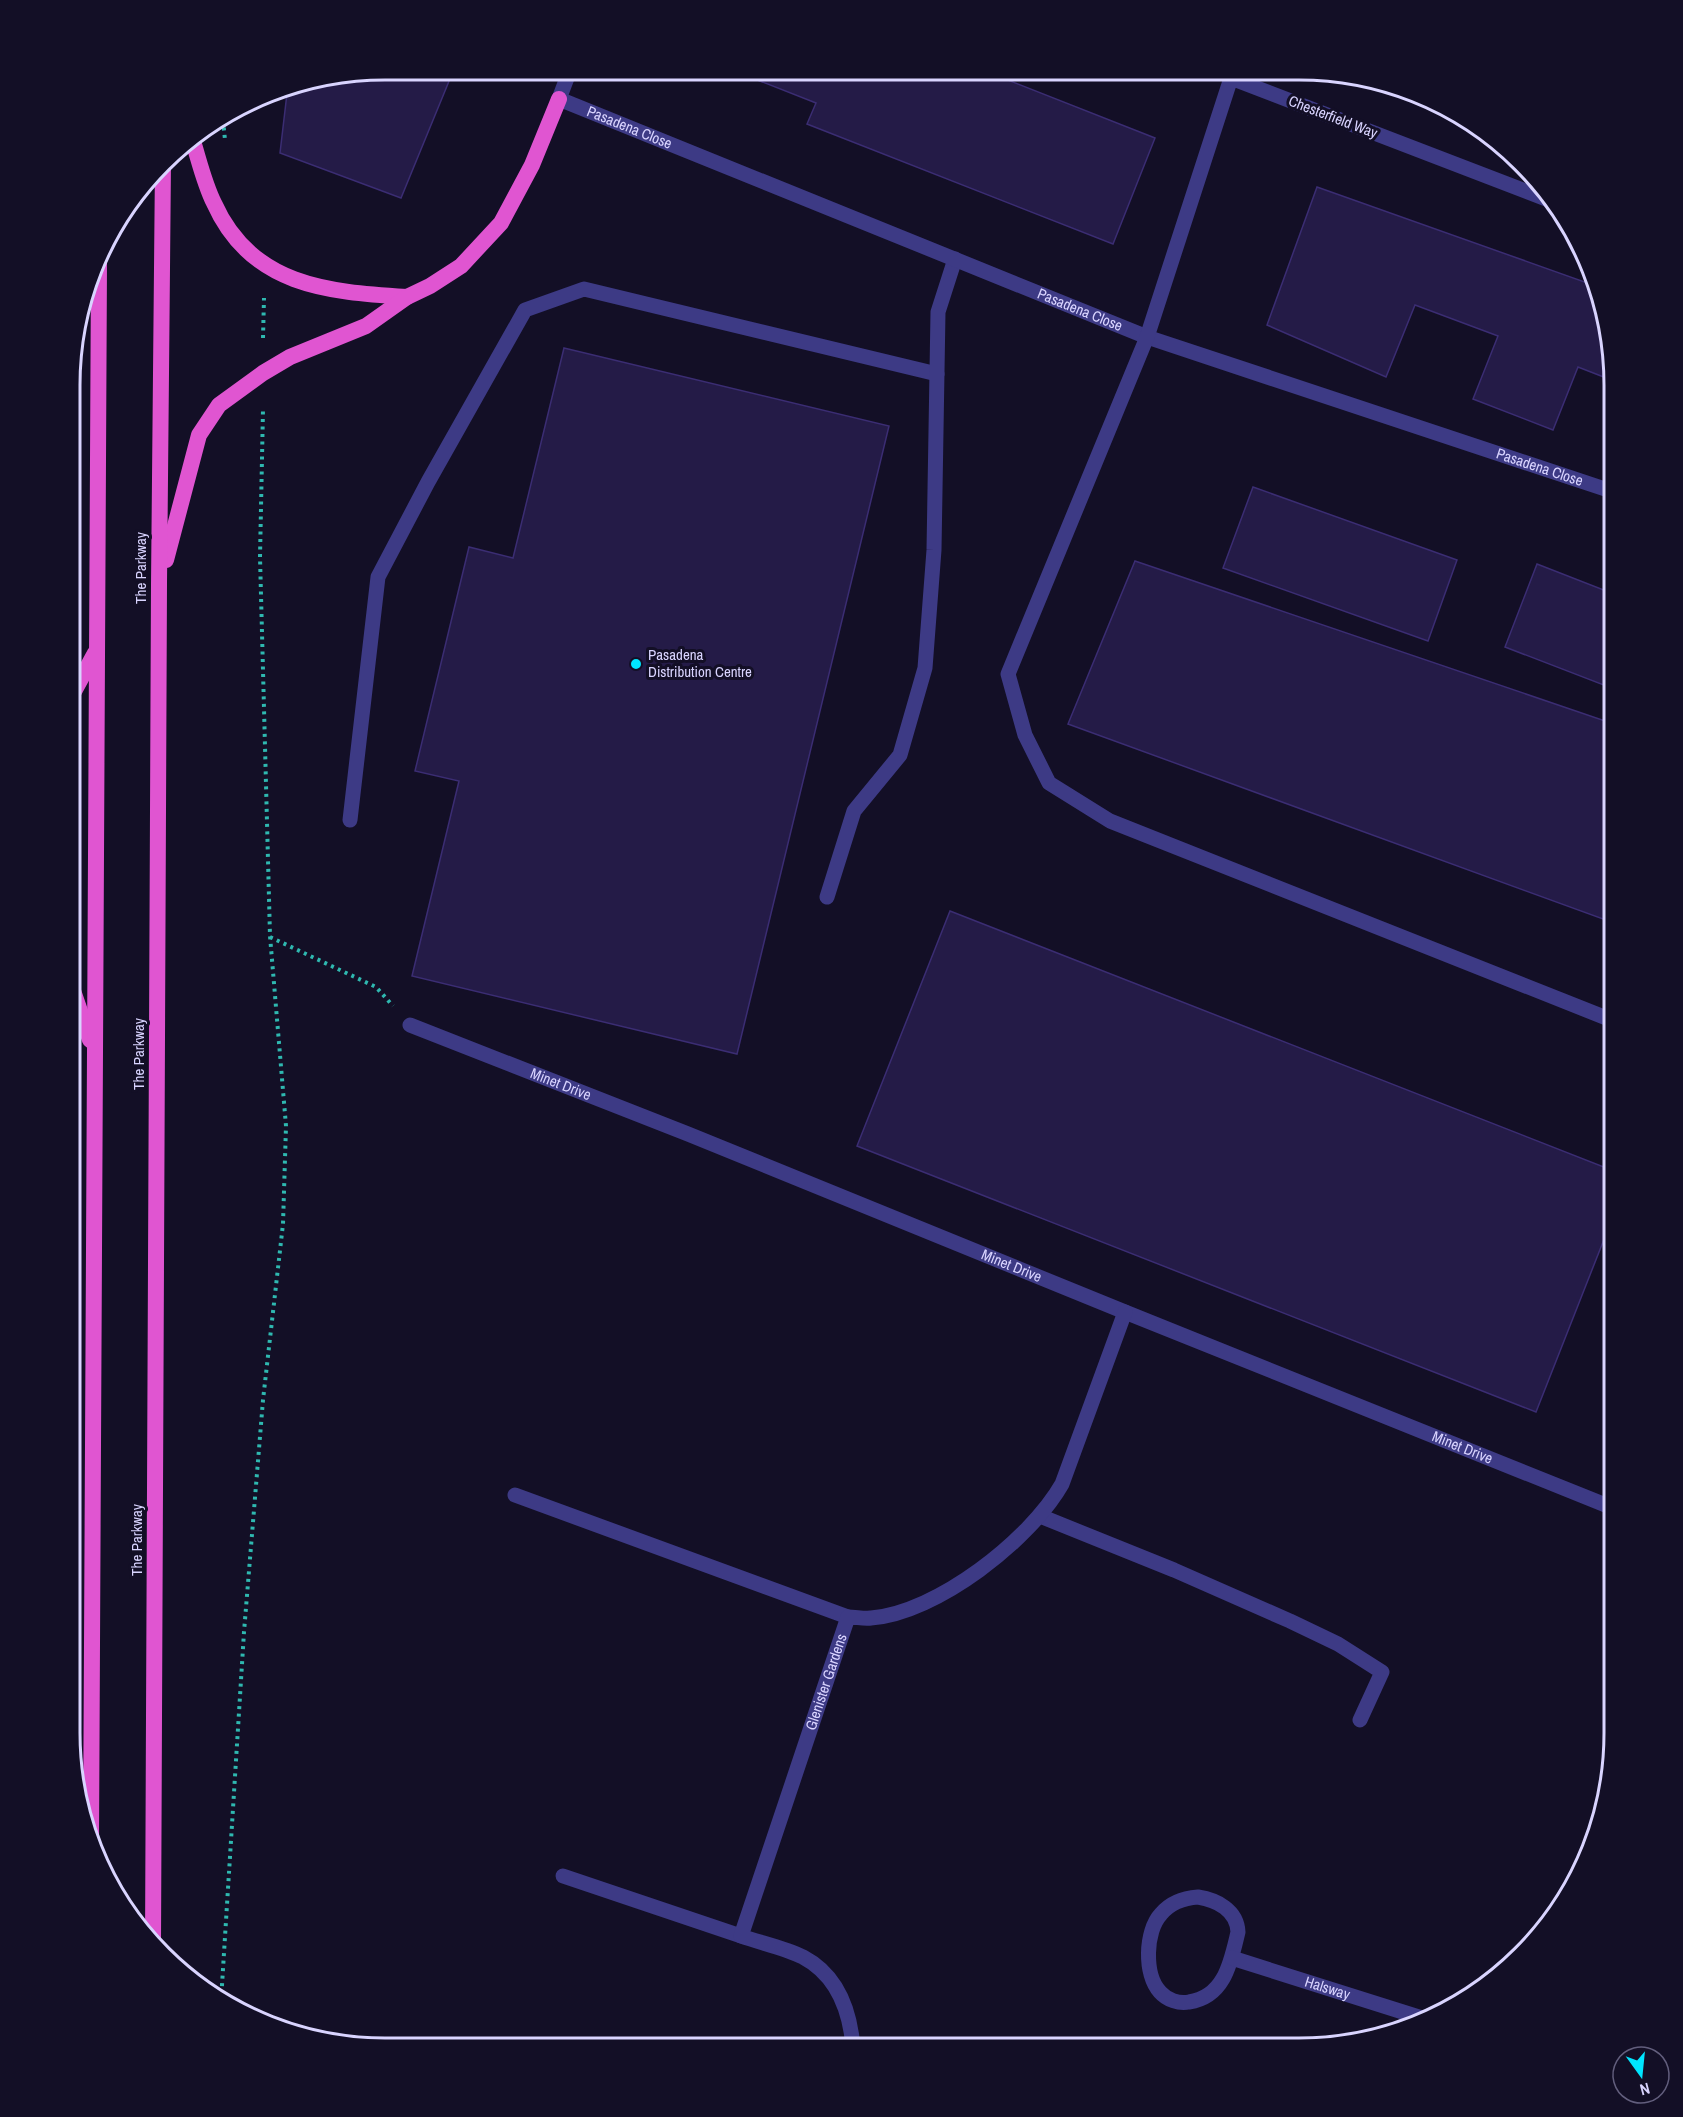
<svg xmlns="http://www.w3.org/2000/svg" width="1683" height="2117" viewBox="0 0 1683 2117" font-family="'Archivo Narrow',sans-serif">
	<rect width="100%" height="100%" fill="#130f26"/>
	<!-- green -->
	<polygon fill="#12302f" points="74,733 73,920 71,917 71,737"/>
	<!-- building -->
	<g fill="#241b47" stroke="#3b2d73" stroke-width="1.5">
		<polygon points="384,69 454,69 401,198 280,153 288,85"/>
		<polygon points="732,70 985,71 1155,138 1113,244 807,124 816,103"/>
		<polygon points="1317,187 1596,286 1603,302 1614,381 1578,367 1553,430 1473,399 1498,336 1415,305 1386,377 1267,325"/>
		<polygon points="564,348 889,426 737,1054 412,976 459,781 415,771 469,547 513,558"/>
		<polygon points="1253,487 1457,560 1428,641 1223,568"/>
		<polygon points="1135,561 1614,724 1614,923 1068,724"/>
		<polygon points="1537,564 1614,594 1614,689 1505,647"/>
		<polygon points="950,911 1614,1171 1614,1214 1536,1412 857,1146"/>
	</g>
	<g fill="none" stroke-linecap="round" stroke-linejoin="round">
		<!-- path -->
		<g stroke="#2fb8b0" stroke-width="4" stroke-dasharray="3 4.5" stroke-linecap="butt">
			<polyline points="223,120 225,140"/>
			<polyline points="263,338 264,298"/>
			<polyline points="270,937 376,987 393,1006"/>
			<polyline points="221,2001 244,1632 263,1400 283,1224 286,1126 270,936 260,557 263,409"/>
		</g>
		<!-- service -->
		<g stroke="#3d3a85" stroke-width="15">
			<polyline points="350,820 378,577 428,482 525,310 584,289 937,374"/>
			<polyline points="827,897 854,811 900,755 925,668 934,550 938,312 955,259"/>
			<polyline points="515,1495 848,1617"/>
		</g>
		<!-- minor -->
		<g stroke="#3d3a85" stroke-width="15">
			<path id="s1" d="M559,99l588,238 467,155"/>
			<polyline points="1554,202 1231,78 1147,337 1008,674 1025,735 1049,783 1110,821 1614,1021"/>
			<path id="s2" d="M410,1025l278,109 437,178 488,196"/>
			<polyline points="1040,1516 1174,1570 1290,1621 1338,1644 1382,1672 1360,1720"/>
			<polyline points="563,1876 741,1936"/>
			<path d="M1198,1897c19,3 39,13 40,35 -7,29 -13,65 -49,70 -10,2 -22,-2 -29,-10 -16,-17 -15,-61 1,-78 9,-11 23,-16 37,-17z"/>
			<path id="s3" d="M1232,1958l193,61"/>
			<path id="s4" d="M853,2047c-3,-36 -16,-72 -50,-90 -18,-9 -42,-14 -62,-21l107,-319c8,0 16,2 23,1 66,-5 159,-78 191,-134l63,-172"/>
		</g>
		<!-- tertiary -->
		<polyline stroke="#3d3a85" stroke-width="15" points="559,99 570,70"/>
		<!-- trunk -->
		<g stroke="#e055d1" stroke-width="16">
			<path d="M192,138c7,22 12,45 22,65 37,83 113,89 193,94"/>
			<polyline points="166,560 199,435 219,405 263,373 290,357 366,326 407,297 430,286 461,266 501,223 532,165 559,99"/>
			<polyline points="71,697 95,653"/>
			<polyline points="70,982 90,1040"/>
			<polyline points="91,1841 99,263"/>
			<polyline points="153,1945 159,584 163,163"/>
		</g>
	</g>
	<!-- markers -->
	<circle fill="#00e5ff" stroke="#130f26" stroke-width="2" cx="636" cy="664" r="6"/>
	<g text-anchor="middle" stroke-width="6" stroke-linejoin="round" paint-order="stroke">
		<!-- street labels -->
		<g font-size="15" fill="#d9d4ff" stroke="#130f26">
			<text transform="translate(1333 117) rotate(21)" y="5">Chesterfield Way</text>
			<text dy="5" stroke="none"><textPath href="#s1" startOffset="76">Pasadena Close</textPath></text>
			<text dy="5" stroke="none"><textPath href="#s1" startOffset="562">Pasadena Close</textPath></text>
			<text dy="5" stroke="none"><textPath href="#s1" startOffset="1048">Pasadena Close</textPath></text>
			<text transform="translate(141 568) rotate(-90)" y="5">The Parkway</text>
			<text transform="translate(139 1054) rotate(-90)" y="5">The Parkway</text>
			<text dy="5" stroke="none"><textPath href="#s2" startOffset="162">Minet Drive</textPath></text>
			<text dy="5" stroke="none"><textPath href="#s2" startOffset="648">Minet Drive</textPath></text>
			<text dy="5" stroke="none"><textPath href="#s2" startOffset="1134">Minet Drive</textPath></text>
			<text transform="translate(137 1540) rotate(-90)" y="5">The Parkway</text>
			<text dy="5" stroke="none"><textPath href="#s4" startOffset="441">Glenister Gardens</textPath></text>
			<text dy="5" stroke="none"><textPath href="#s3" startOffset="100">Halsway</textPath></text>
		</g>
		<!-- poi labels -->
		<g font-size="15" fill="#d9d4ff" stroke="#130f26" text-anchor="start">
			<text x="648" y="660">Pasadena<tspan x="648" dy="17">Distribution Centre</tspan></text>
		</g>
	</g>
	<!-- crop -->
	<path d="M0 0H1683V2117H0ZM385 80H1299A305 305 0 0 1 1604 385V1733A305 305 0 0 1 1299 2038H385A305 305 0 0 1 80 1733V385A305 305 0 0 1 385 80Z" fill="#130f26" fill-rule="evenodd"/>
	<path fill="none" stroke="#d9d4ff" stroke-width="3" d="M385 80H1299A305 305 0 0 1 1604 385V1733A305 305 0 0 1 1299 2038H385A305 305 0 0 1 80 1733V385A305 305 0 0 1 385 80Z"/>
	<!-- north arrow -->
	<g transform="translate(1641 2075) rotate(165)"><circle r="28" fill="#130f26" stroke="#625e7d" stroke-width="1.5"/>
	<path d="M0-4.5L10 22L0 15L-10 22Z" fill="#00e5ff"/>
	<text y="-9" font-size="16" font-weight="bold" text-anchor="middle" fill="#d9d4ff">N</text>
	</g>
</svg>
